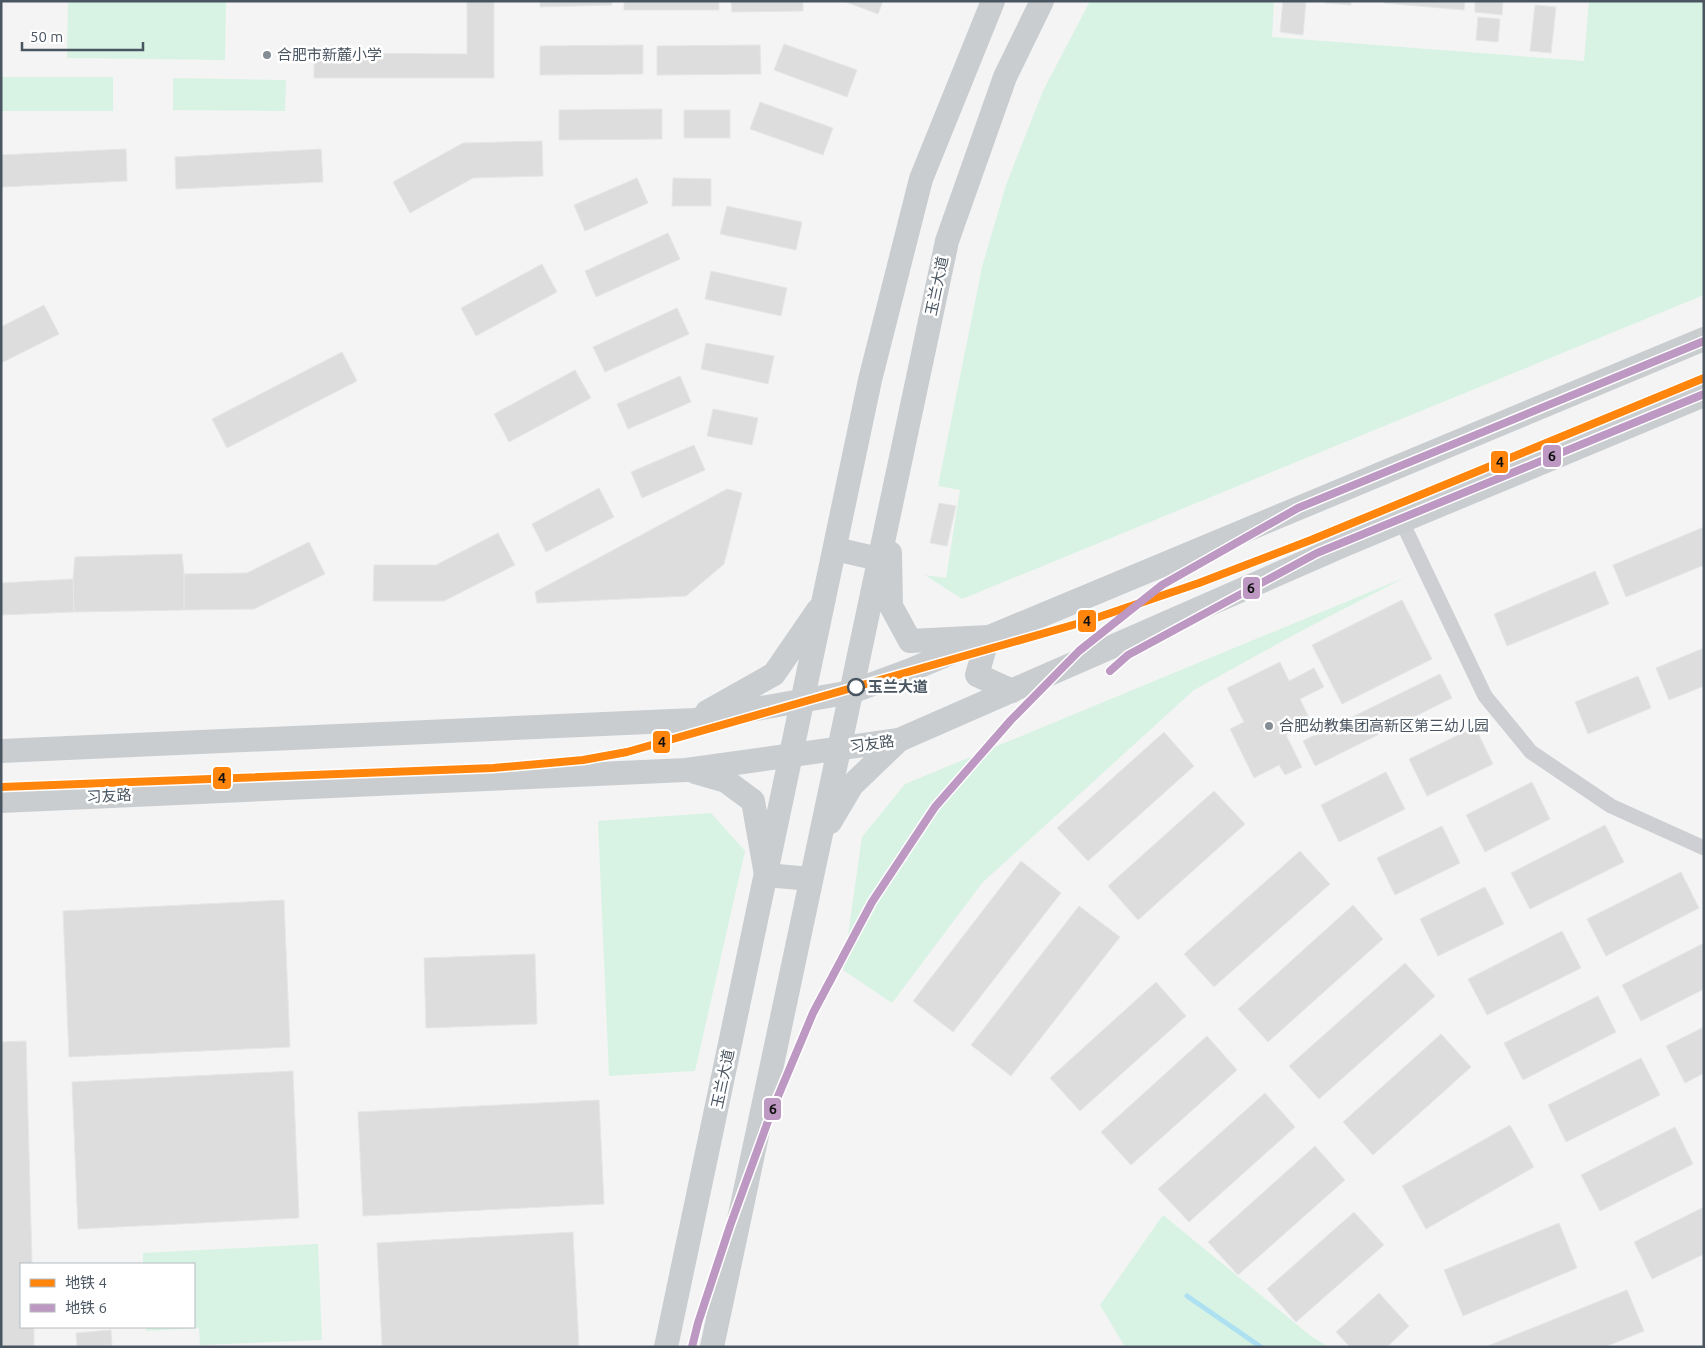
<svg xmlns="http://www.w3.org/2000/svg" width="1705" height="1348" viewBox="0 0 1705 1348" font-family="Ubuntu,'Noto Sans SC',sans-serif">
	<rect width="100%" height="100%" fill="#f4f4f4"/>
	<!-- green -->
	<g fill="#d8f3e4">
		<polygon points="68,1 226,1 225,60 67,58"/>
		<polygon points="1090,1 1274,1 1272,37 1584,61 1589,1 1704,1 1704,295 962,599 925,575 946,578 960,490 938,486 982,267 1006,185 1043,91"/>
		<rect x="1" y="77" width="112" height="34"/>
		<polygon points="173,78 286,80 285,111 173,110"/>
		<polygon points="1406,577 1301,631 1194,690 983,882 892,1003 843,970 862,837 905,784"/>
		<polygon points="711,813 745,851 695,1071 609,1076 598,821"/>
		<polygon points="1163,1215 1312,1337 1329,1347 1125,1347 1100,1305"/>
		<polygon points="318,1244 322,1340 200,1345 199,1328 146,1331 146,1327 194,1327 194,1264 143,1264 143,1253"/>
	</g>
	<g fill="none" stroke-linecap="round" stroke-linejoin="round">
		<!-- stream -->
		<polyline stroke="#ade0f1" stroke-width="5" points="1187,1296 1261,1347"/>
	</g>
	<!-- building -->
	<g fill="#ddddde" stroke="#e5e6e7">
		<polygon points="467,1 494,1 494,78 314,78 314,53 467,54"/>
		<polygon points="540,1 612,1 612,5 540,7"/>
		<rect x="624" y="1" width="95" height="9"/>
		<polygon points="731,1 803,1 803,11 732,12"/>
		<polygon points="843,1 883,1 878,14"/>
		<polygon points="1283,1 1306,1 1303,35 1280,32"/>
		<polygon points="1325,1 1351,1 1351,5 1325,3"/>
		<polygon points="1384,1 1465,1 1464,10 1384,3"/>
		<polygon points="1475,1 1503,1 1502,15 1475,12"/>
		<polygon points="1535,5 1556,7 1551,53 1530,51"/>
		<polygon points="1478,17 1500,19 1498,42 1476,40"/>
		<polygon points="784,44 857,70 847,97 774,70"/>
		<polygon points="643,45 643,74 540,75 540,46"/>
		<polygon points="760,45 761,74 657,75 657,46"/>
		<polygon points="760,102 833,128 823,155 750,129"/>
		<polygon points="662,109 662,139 559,140 559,110"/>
		<rect x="684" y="110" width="46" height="28"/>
		<polygon points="542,141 543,176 473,178 410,213 393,182 463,143"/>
		<polygon points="126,149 127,181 1,187 1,155"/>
		<polygon points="321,149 323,182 176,189 175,157"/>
		<polygon points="637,178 648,203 585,231 574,205"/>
		<polygon points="673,178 711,179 711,206 672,206"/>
		<polygon points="727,206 802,222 796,250 720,234"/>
		<polygon points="668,233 680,259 596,297 585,271"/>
		<polygon points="542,264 557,292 476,336 461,308"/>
		<polygon points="711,271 787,288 781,316 705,299"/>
		<polygon points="44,305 59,334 1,363 1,327"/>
		<polygon points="677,308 689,334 605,372 593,347"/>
		<polygon points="706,343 774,356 768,384 701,369"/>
		<polygon points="342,352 357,381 227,448 212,419"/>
		<polygon points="575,370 591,398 509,442 494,414"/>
		<polygon points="680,376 691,402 628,429 617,404"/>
		<polygon points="713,409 758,418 752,445 707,436"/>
		<polygon points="694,445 705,470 642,498 631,472"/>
		<polygon points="599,488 614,517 546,552 532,524"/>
		<polygon points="727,489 742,493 724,564 686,596 537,603 535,592"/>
		<polygon points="939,503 956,506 947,546 930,543"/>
		<polygon points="1704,527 1704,565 1626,597 1613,565"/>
		<polygon points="498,533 515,565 444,601 373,601 374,565 436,565"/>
		<polygon points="309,542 325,574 254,609 184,610 184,574 247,573"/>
		<polygon points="182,554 184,574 184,610 74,612 73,579 75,557"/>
		<polygon points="1595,571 1609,604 1507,646 1494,614"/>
		<polygon points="73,579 74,612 1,615 1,583"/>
		<polygon points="1402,600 1432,659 1342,704 1312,645"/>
		<polygon points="1704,648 1704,686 1669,700 1656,668"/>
		<polygon points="1280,662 1289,681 1314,668 1324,687 1300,699 1311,722 1286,735 1302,767 1285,775 1279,765 1254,778 1230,729 1244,722 1227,688"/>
		<polygon points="1440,674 1452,698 1315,766 1303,741"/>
		<polygon points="1638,676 1651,708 1588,734 1575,702"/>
		<polygon points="1475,727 1493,764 1427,796 1409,759"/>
		<polygon points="1164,732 1194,766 1088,861 1057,828"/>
		<polygon points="1386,772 1405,809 1339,842 1321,805"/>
		<polygon points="1532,782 1550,819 1485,852 1466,815"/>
		<polygon points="1214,791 1245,824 1138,920 1108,886"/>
		<polygon points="1605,825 1624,862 1530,909 1511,873"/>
		<polygon points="1442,826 1460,863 1395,895 1377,858"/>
		<polygon points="1300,851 1330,884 1214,987 1184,954"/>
		<polygon points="1021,861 1061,893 953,1032 913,1001"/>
		<polygon points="1681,872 1699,908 1606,956 1587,919"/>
		<polygon points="1485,887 1504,924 1438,956 1420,919"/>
		<polygon points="284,900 290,1047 69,1057 63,911"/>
		<polygon points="1353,905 1383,939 1268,1042 1238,1009"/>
		<polygon points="1079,906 1120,937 1011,1076 971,1045"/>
		<polygon points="1562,931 1581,968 1487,1015 1468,979"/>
		<polygon points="1704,943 1704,989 1641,1021 1622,985"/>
		<polygon points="535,954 537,1024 426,1028 424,958"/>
		<polygon points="1405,963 1435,996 1319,1099 1289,1066"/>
		<polygon points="1156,982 1186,1016 1080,1111 1050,1078"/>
		<polygon points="1598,996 1616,1032 1523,1080 1504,1043"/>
		<polygon points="1704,1027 1704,1073 1685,1083 1666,1046"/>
		<polygon points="1441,1034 1471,1067 1373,1155 1343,1122"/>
		<polygon points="1207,1036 1237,1070 1131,1165 1101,1132"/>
		<polygon points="26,1041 32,1264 21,1264 21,1327 34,1327 34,1347 1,1347 1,1042"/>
		<polygon points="1641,1058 1660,1095 1566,1142 1548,1105"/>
		<polygon points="293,1071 299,1218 78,1229 72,1082"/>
		<polygon points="1265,1093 1295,1127 1189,1222 1158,1189"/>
		<polygon points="599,1100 604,1204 363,1216 358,1112"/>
		<polygon points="1510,1125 1534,1167 1426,1229 1402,1186"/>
		<polygon points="1675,1127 1693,1164 1600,1211 1581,1175"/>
		<polygon points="1315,1146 1345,1180 1238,1275 1208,1242"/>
		<polygon points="1704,1207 1704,1254 1652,1279 1634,1242"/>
		<polygon points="1354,1212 1384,1245 1296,1322 1267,1289"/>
		<polygon points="1559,1223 1577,1268 1463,1316 1444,1270"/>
		<polygon points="573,1232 579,1347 382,1347 377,1243"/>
		<polygon points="1627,1290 1644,1331 1605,1347 1485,1347"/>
		<polygon points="1379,1293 1409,1326 1387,1347 1350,1347 1336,1332"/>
		<polygon points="111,1330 112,1347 77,1347 76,1333"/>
	</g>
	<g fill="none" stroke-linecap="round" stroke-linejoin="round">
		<!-- minor -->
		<polyline stroke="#cdcfd2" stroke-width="15" points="1402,522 1485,696 1531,752 1611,806 1704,848"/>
		<!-- primary -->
		<g stroke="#cacdd0" stroke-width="24">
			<polyline points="835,549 879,559"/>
			<polyline points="890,553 891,606 910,641 988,637 977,675 1012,691"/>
			<polyline points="707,712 774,674 818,610"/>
			<polyline points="1,751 694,720 851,692 908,671 1704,339"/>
			<polyline points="695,772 726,781 753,801 766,875 811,879"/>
			<polyline points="1,801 686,770 899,740 1344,545 1704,395"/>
			<polyline points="830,822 852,785 899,740"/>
			<polyline points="666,1347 870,380 921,179 993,1"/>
			<polyline points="712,1347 947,241 1005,77 1042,1"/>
		</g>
		<!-- metro-1 casing -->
		<g stroke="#fff" stroke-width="11">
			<polyline id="metro-1" points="1,787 493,768 583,760 627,752 1087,621 1199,583 1311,540 1704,378"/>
		</g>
		<!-- metro-2 casing -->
		<g stroke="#fff" stroke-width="11">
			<g id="metro-2">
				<polyline points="1110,671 1128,655 1317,553 1704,394"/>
				<polyline points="692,1347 698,1323 730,1226 771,1113 813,1013 872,902 935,807 1011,720 1079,651 1162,585 1298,508 1704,341"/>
			</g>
		</g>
		<!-- metro-1 -->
		<use href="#metro-1" stroke="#ff850d" stroke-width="8"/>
		<!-- metro-2 -->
		<use href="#metro-2" stroke="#bc98c2" stroke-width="8"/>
	</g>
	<!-- markers -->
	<g fill="#858d94" stroke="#fff" stroke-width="2">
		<circle cx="267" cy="55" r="5"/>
		<circle cx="1269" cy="726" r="5"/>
	</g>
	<circle fill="#fff" stroke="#495561" stroke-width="2.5" cx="856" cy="687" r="8"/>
	<g text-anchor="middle" stroke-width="5" stroke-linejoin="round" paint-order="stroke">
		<!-- poi labels -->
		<g font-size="15" fill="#495561" stroke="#fff" text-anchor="start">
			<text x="277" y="60">合肥市新麓小学</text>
			<text x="1279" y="731">合肥幼教集团高新区第三幼儿园</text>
		</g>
		<!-- street labels -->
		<g font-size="15" fill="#495561" stroke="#fff">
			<text transform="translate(937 286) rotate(-78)" y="5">玉兰大道</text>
			<text transform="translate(872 744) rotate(-8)" y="5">习友路</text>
			<text transform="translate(109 796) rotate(-3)" y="5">习友路</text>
			<text transform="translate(723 1079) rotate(-78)" y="5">玉兰大道</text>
		</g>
		<!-- stop labels -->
		<g font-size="15" font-weight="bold" fill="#495561" stroke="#fff" text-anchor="start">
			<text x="868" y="692">玉兰大道</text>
		</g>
	</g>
	<g stroke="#fff" stroke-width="2">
		<rect x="1542" y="444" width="20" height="24" rx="5" fill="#bc98c2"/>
		<rect x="1490" y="450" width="19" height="24" rx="5" fill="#ff850d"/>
		<rect x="1242" y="576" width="19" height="24" rx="5" fill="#bc98c2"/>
		<rect x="1077" y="609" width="20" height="24" rx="5" fill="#ff850d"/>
		<rect x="652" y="730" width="19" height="24" rx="5" fill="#ff850d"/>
		<rect x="212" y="766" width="20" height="24" rx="5" fill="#ff850d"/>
		<rect x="763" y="1097" width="19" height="24" rx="5" fill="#bc98c2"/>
	</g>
	<g font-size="14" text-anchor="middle" font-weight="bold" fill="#111">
		<text x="1552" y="461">6</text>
		<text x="1500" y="467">4</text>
		<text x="1251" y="593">6</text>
		<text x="1087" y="626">4</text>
		<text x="662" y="747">4</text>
		<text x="222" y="783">4</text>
		<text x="773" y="1114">6</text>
	</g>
	<!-- border -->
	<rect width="1705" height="1348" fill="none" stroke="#495561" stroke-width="5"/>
	<!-- legend -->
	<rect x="20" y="1263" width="175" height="65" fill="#ffffff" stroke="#b6bbc0"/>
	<rect x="30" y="1279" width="25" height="8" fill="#ff850d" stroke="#b6bbc0"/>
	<text x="65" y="1288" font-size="15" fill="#495561">地铁 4</text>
	<rect x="30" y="1304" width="25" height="8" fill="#bc98c2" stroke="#b6bbc0"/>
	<text x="65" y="1313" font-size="15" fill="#495561">地铁 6</text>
	<!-- scale -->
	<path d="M22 42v8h121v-8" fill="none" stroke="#495561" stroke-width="2.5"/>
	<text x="30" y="42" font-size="15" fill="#495561" stroke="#ffffff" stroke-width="4" paint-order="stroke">50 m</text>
</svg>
